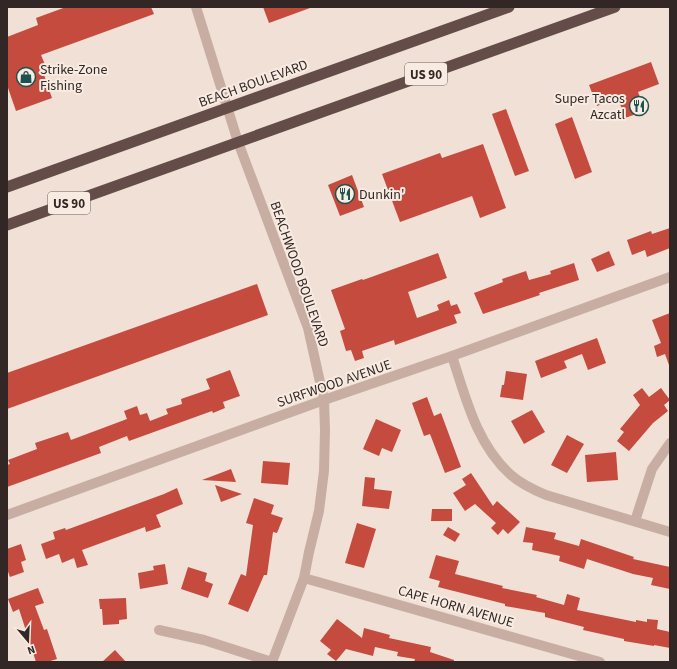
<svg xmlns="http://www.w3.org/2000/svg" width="677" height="669" viewBox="0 0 677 669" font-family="'Source Sans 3',sans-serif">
	<rect width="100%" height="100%" fill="#f0e0d6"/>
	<!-- building -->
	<g fill="#c54b3f">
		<polygon points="66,7 151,7 154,14 41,55 46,67 42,69 52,98 16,111 7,85 7,37 38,25 36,18"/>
		<polygon points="263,7 309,7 310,8 269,23"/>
		<polygon points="651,62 659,84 638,92 645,111 625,118 618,98 597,106 589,85"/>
		<polygon points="506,109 529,171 515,176 492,114"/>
		<polygon points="572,117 592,172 575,179 555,124"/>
		<polygon points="483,144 506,208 480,218 472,196 400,222 382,174 440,153 442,158"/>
		<polygon points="352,175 364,207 340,216 328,185"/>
		<polygon points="670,228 670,248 647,257 645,250 632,255 627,240 651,231 652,234"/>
		<polygon points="609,251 615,265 597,272 591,259"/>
		<polygon points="438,253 447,278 408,292 417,318 439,310 437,305 449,300 451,306 457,304 461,313 454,315 457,323 395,345 394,340 362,351 364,358 355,361 351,350 346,351 340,331 345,329 331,290 362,279 363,280"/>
		<polygon points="574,263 579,280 539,293 540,295 483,314 474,293 503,282 502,279 526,271 529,280 551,274 550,271"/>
		<polygon points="257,284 268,315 7,409 7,373"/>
		<polygon points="670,313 670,365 669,365 665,354 657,357 654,346 661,343 652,320"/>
		<polygon points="597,338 606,363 588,370 582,354 564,361 567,368 541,378 535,361"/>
		<polygon points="230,370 240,396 223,402 225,408 213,413 212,411 129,441 127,436 99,447 101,453 7,487 7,465 10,464 8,460 37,449 35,443 68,432 71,440 127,419 124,411 137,406 140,415 147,413 150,421 168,414 166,409 182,404 181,399 210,389 206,379"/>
		<polygon points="506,371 527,374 523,400 500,397 502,385 504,385"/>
		<polygon points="642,388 649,397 661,388 670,400 664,405 668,411 653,423 629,451 617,441 624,432 620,429 640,405 633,395"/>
		<polygon points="427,397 434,416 441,413 461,467 445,473 430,434 424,436 412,403"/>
		<polygon points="532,410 545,432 524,444 511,421"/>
		<polygon points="376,419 401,430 392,452 382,448 379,456 363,449"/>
		<polygon points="567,435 584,444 567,473 551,465"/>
		<polygon points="616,452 618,480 587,482 585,455"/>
		<polygon points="263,461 290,463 288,485 261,483"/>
		<polygon points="231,469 236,482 202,480"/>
		<polygon points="471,473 493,506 497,501 520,522 508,534 503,529 498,535 491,528 496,523 475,504 465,511 453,493 466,485 462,479"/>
		<polygon points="365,477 375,478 374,489 392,491 389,509 362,506"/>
		<polygon points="215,485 242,494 221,502"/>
		<polygon points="177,488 183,504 156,515 161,527 146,532 145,527 82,550 88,565 77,568 74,558 62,563 59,554 46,559 41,544 55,539 53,532 65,528 66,530 164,494"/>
		<polygon points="254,498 274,505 271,514 283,518 277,533 273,532 267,575 264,575 248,612 228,604 241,574 246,576 253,525 246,523"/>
		<polygon points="432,509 452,509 452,521 431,521"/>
		<polygon points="357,523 376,529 364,568 345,563"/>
		<polygon points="448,527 460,534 455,542 443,535"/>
		<polygon points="526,527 556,533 554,539 579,546 581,539 634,557 633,559 670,567 670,589 651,585 653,578 633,574 587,559 584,569 559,561 560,556 532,550 533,543 523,542"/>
		<polygon points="21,544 26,560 21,562 24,572 10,577 7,569 7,549"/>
		<polygon points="436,555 459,561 455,574 503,586 502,588 537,595 536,597 564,605 567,594 580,598 577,610 636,622 636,620 647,622 647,619 658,620 657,629 670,632 670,648 654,645 654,646 624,641 624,639 583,630 584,627 545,617 545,613 505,606 505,604 438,587 440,581 429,578"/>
		<polygon points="165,564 168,584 140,589 138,573 154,570 153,566"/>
		<polygon points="188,567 207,573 205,581 213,584 208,598 181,589"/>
		<polygon points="38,588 44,603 35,606 44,630 47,629 57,659 47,662 36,662 19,609 13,612 8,599"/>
		<polygon points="126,598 127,619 119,620 119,624 103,625 102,609 100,609 99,599"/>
		<polygon points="337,619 362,638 364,628 390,635 389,638 431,647 430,652 454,660 454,662 414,662 415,659 397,656 398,652 375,647 373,656 346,649 336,661 327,654 331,650 320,641"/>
		<polygon points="115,650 126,662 102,662"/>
	</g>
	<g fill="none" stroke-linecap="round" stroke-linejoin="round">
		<!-- minor -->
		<g stroke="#c8aea2" stroke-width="10">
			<path d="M452,356c14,43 25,89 59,119 10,9 23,15 35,20l124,37"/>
			<polyline points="7,515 324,400 452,356 670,277"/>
			<polyline points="635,521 652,469 670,443"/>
			<polyline points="304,578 600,662"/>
			<polyline points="159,630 204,640 272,662 304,578 309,552 319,511 324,471 325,430 324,400 308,328 238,142 196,7"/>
		</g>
		<!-- trunk -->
		<g stroke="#644d48" stroke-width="11">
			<polyline points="7,187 509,7"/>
			<polyline points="7,225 615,7"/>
		</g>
	</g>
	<!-- icons -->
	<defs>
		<g id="shop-ring" transform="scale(1)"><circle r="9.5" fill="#f8ebe2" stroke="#1b534e" stroke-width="1.5"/><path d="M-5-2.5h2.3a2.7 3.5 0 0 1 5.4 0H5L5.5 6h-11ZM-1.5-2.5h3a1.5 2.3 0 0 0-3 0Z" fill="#1b534e"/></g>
		<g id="restaurant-ring" transform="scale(1)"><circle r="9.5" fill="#f8ebe2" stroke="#1b534e" stroke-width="1.5"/><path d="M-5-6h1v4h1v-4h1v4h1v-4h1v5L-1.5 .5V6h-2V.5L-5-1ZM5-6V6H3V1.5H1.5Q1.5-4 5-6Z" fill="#1b534e"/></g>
	</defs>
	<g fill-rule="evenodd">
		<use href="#shop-ring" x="26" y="77"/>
		<use href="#restaurant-ring" x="639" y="106"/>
		<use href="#restaurant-ring" x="345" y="194"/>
	</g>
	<g text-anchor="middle" stroke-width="4" stroke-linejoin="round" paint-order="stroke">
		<!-- shield labels -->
		<g fill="#f8ebe2" stroke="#6d625e" stroke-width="1">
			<rect x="405" y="63" width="42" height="22" rx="3"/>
			<rect x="48" y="192" width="42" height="22" rx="3"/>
		</g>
		<g font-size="13" font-weight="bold" fill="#322725">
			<text x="426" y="79">US 90</text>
			<text x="69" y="208">US 90</text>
		</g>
		<!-- poi labels -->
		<g font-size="14" fill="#322725" stroke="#f8ebe2" text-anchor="start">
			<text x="40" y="74">Strike-Zone<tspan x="40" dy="16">Fishing</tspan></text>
			<text x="625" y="103" text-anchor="end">Super Tacos<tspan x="625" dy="16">Azcatl</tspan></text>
			<text x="359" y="199">Dunkin'</text>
		</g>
		<!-- street labels -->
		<g font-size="14" fill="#322725" stroke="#f8ebe2">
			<text transform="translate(253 83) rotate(-20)" y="5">BEACH BOULEVARD</text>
			<text transform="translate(300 274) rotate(71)" y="5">BEACHWOOD BOULEVARD</text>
			<text transform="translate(334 383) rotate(-19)" y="5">SURFWOOD AVENUE</text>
			<text transform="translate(456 606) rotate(16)" y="5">CAPE HORN AVENUE</text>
		</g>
	</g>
	<!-- border -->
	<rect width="677" height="669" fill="none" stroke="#322725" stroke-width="16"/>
	<!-- north arrow -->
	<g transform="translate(28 641) rotate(161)" stroke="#f8ebe2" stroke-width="3" paint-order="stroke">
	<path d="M0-3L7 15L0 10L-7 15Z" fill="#322725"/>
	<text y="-6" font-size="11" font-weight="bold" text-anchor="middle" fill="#322725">N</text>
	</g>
</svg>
